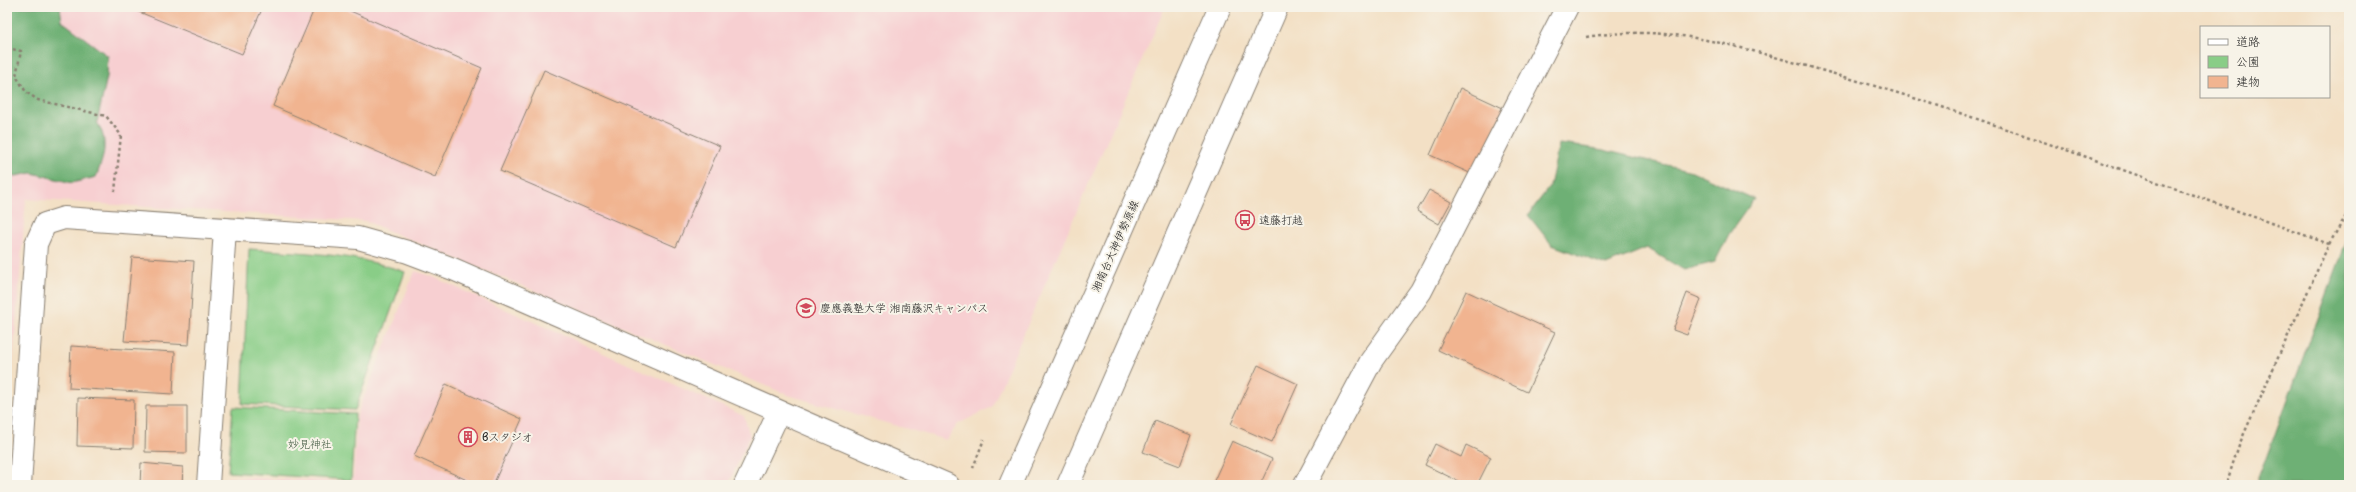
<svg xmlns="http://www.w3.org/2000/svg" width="2356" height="492" viewBox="0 0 2356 492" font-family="'Playpen Sans','Klee One',sans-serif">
	<rect width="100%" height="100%" fill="#f7f3e8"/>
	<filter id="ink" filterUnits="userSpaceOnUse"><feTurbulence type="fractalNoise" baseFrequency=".025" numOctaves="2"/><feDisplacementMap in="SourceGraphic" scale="8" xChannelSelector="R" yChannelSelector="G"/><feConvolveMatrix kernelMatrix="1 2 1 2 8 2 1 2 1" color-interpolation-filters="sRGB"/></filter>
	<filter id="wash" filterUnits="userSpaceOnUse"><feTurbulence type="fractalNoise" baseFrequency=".012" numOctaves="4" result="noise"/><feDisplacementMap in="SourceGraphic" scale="16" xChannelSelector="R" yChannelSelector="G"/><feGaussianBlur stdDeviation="0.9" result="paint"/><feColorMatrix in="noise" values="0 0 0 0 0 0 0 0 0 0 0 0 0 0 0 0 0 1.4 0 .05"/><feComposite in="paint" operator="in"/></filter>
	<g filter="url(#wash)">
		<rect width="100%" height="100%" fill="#f3e0c5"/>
		<!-- built -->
		<g fill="#f7cfd1">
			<polygon points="7,7 1165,7 992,407 958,424 946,440 788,395 365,221 26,199 7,435"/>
			<polygon points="415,271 431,276 744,416 750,436 728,485 226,485 227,477 353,482 357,414"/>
		</g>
		<!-- green -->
		<g fill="#89cd87" stroke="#527452">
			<path d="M249,249c56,4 103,4 156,23l-50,138 -113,-6z"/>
			<polygon points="233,407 355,414 351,480 228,472"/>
		</g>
		<!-- forest -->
		<g fill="#6eb074" stroke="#456648">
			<path d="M7,7h53l2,14 46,35 -1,21 -10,45c12,19 7,35 -1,55l-24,6 -40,-10 -22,4 -3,6z"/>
			<polygon points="1559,144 1599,149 1692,171 1754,199 1729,234 1715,262 1684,270 1647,248 1606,265 1552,245 1528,215 1550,186"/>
			<polygon points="2349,235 2349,485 2256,485"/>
		</g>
		<g id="blocks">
			<!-- building -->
			<g fill="#f1b490">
				<polygon points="127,7 263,7 242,54"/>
				<polygon points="315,7 341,7 482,68 435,177 273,106"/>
				<polygon points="544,70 720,146 676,247 500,171"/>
				<polygon points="1460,88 1505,109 1474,175 1430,155"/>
				<polygon points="1429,190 1451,202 1439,224 1417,211"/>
				<polygon points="132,257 194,261 189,345 124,341"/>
				<polygon points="1466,291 1555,332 1527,392 1438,350"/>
				<polygon points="1687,293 1701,299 1687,335 1673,330"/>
				<polygon points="71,346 175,352 173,394 69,388"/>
				<polygon points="1258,365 1298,384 1272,442 1231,424"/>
				<polygon points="446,384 522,419 493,485 478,485 414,456"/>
				<polygon points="78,398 134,400 133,448 77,446"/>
				<polygon points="146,406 187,406 187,453 145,452"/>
				<polygon points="1155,421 1191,435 1180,466 1143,452"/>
				<polygon points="1232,441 1272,459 1260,485 1212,485"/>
				<polygon points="1435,444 1461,457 1466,445 1491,457 1477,485 1456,485 1458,481 1425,465"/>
				<polygon points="141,463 183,467 182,485 140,485"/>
			</g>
		</g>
	</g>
	<g filter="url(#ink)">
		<use href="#blocks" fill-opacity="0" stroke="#887e70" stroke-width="1"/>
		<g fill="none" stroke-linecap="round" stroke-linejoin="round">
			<!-- minor casing -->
			<g stroke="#887e70" stroke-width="24">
				<g id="minor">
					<polyline points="20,485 36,244 45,224 64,218 358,238 408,252 453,269 948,485"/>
					<polyline points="208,485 225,229"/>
					<polyline points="745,485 779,412"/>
					<polyline points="1010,485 1220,7"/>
					<polyline points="1068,485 1277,7"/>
					<polyline points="1305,485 1371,361 1421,291 1567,7"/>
				</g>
			</g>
			<!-- path -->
			<g stroke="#887e70" stroke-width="2.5" stroke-dasharray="3 3" stroke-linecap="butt">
				<path d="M1586,37c75,-12 132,4 203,24 50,14 100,29 150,45 130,44 260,91 390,138l-90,201 -13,40"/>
				<polyline points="7,48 21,51 16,76 26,92 38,100 106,116 121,135 115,191"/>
				<polyline points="2329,244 2349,211"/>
				<polyline points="973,468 984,439"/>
			</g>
			<!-- minor -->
			<use href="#minor" stroke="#fff" stroke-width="22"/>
		</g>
	</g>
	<!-- icons -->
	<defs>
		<g id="bus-ring" transform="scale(1)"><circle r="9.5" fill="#f7f3e8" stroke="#d1495b" stroke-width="1.5"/><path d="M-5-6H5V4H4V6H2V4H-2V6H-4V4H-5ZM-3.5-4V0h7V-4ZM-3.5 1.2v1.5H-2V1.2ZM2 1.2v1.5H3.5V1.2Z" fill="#d1495b"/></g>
		<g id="university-ring" transform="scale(1)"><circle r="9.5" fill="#f7f3e8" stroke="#d1495b" stroke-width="1.5"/><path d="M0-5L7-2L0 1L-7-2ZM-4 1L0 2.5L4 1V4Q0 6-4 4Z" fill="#d1495b"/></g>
		<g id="building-ring" transform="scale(1)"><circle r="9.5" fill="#f7f3e8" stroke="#d1495b" stroke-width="1.5"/><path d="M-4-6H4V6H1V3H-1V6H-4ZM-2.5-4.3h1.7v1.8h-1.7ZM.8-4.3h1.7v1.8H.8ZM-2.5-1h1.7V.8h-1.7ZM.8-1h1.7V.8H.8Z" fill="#d1495b"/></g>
	</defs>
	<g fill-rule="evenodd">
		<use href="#bus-ring" x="1245" y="220"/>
		<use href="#university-ring" x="806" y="308"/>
		<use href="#building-ring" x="468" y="437"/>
	</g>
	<g text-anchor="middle" stroke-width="4" stroke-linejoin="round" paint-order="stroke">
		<!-- poi labels -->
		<g font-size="11" fill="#1c1c1c" stroke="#f7f3e8" text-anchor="start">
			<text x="1259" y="224">遠藤打越</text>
			<text x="820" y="312">慶應義塾大学 湘南藤沢キャンパス</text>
			<text x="482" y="441">βスタジオ</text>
		</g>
		<!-- street labels -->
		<g font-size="11" fill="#1c1c1c" stroke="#f7f3e8">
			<text transform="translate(1115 246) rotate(-66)" y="4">湘南台大神伊勢原線</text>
		</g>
		<!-- park labels -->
		<g font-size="11" fill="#425a41" stroke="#f7f3e8">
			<text x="310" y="448">妙見神社</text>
		</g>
	</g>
	<!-- margin -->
	<rect width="2356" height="492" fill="none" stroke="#f7f3e8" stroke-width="24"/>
	<!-- legend -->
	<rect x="2200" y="26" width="130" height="72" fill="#f7f3e8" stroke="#9f9d96"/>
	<rect x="2208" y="39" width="20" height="6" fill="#ffffff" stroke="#9f9d96"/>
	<text x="2236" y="46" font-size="12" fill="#1c1c1c">道路</text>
	<rect x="2208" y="56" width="20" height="12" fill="#89cd87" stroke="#9f9d96"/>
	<text x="2236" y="66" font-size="12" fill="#1c1c1c">公園</text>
	<rect x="2208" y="76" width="20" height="12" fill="#f1b490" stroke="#9f9d96"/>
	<text x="2236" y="86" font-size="12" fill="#1c1c1c">建物</text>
</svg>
